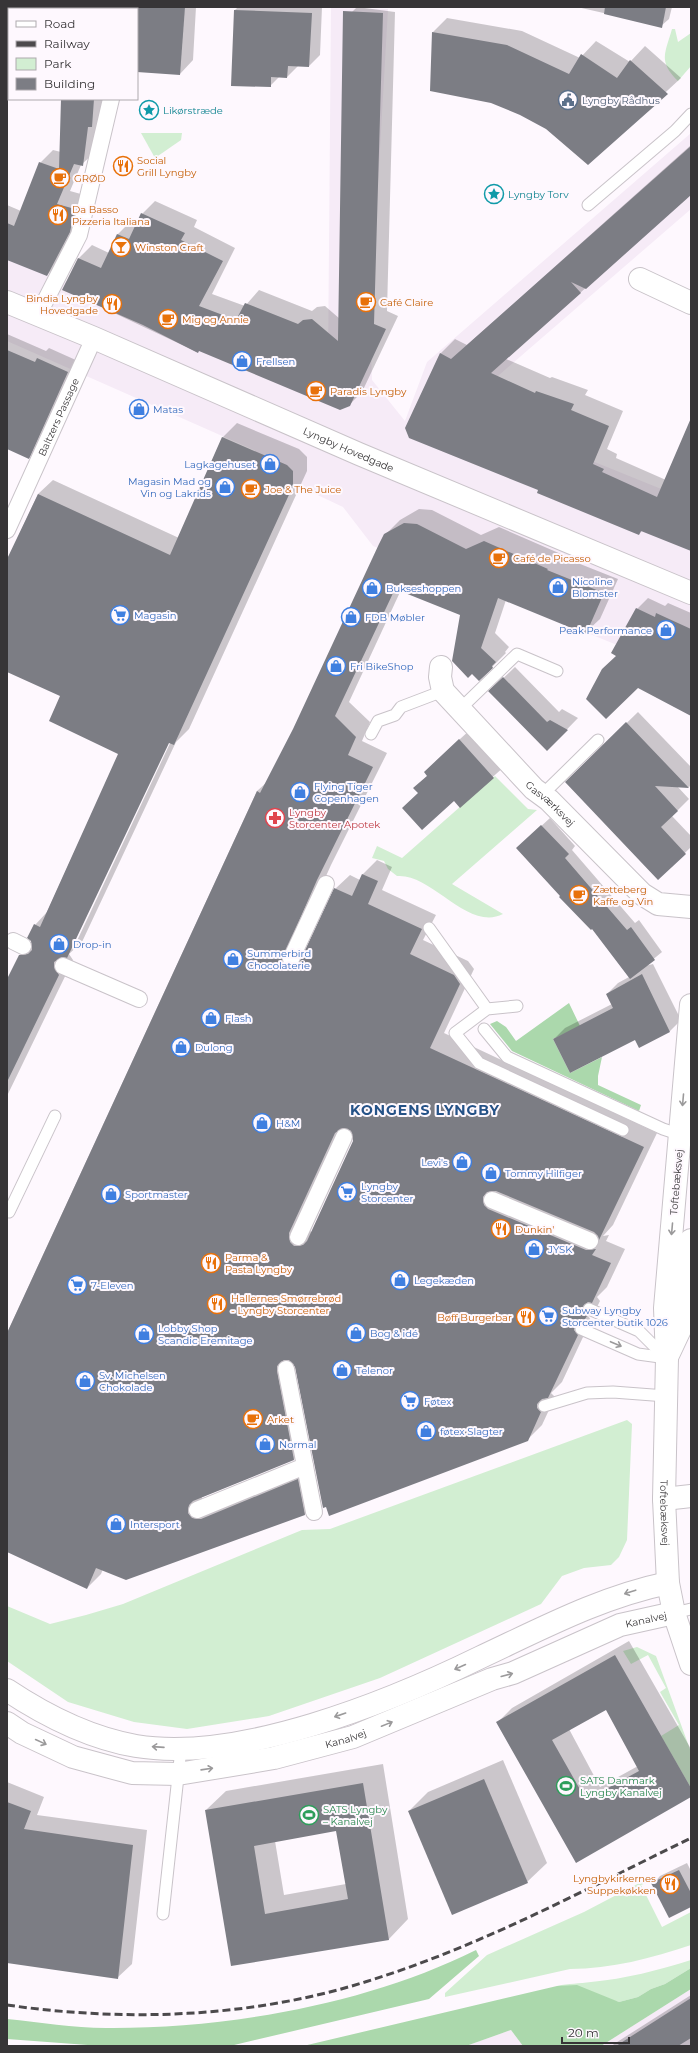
<svg xmlns="http://www.w3.org/2000/svg" width="698" height="2053" viewBox="0 0 698 2053" font-family="Montserrat,sans-serif">
	<rect width="100%" height="100%" fill="#fef8fe"/>
	<!-- built -->
	<g fill="#f6ebf7">
		<polygon points="331,8 388,9 370,324 372,380 405,421 427,362 691,133 691,209 461,408 691,501 691,675 373,546 343,507 292,483 254,450 7,341 7,257 299,379 328,364"/>
		<polygon points="691,1989 691,2046 601,2046"/>
		<polygon points="511,2030 523,2046 466,2046"/>
	</g>
	<!-- green -->
	<g fill="#d2eed2">
		<path d="M672,29h3l3,13 13,-9v33l-13,15c-20,-20 -13,-27 -6,-52z"/>
		<polygon points="141,133 182,133 181,140 155,158"/>
		<path d="M495,776l33,33 9,1 -85,74 51,30c-35,18 -71,-41 -106,-38l-9,-7 -4,-8 -12,-3 5,-12 25,12z"/>
		<polygon points="627,1420 632,1424 627,1540 619,1557 611,1565 584,1568 562,1576 541,1604 380,1678 269,1716 187,1729 134,1722 68,1702 7,1661 7,1606 50,1624 86,1615 123,1604 302,1530 330,1529"/>
		<polygon points="637,1647 656,1656 691,1752 691,1788 661,1736 679,1725 660,1692 666,1688 648,1655 631,1664 623,1651"/>
		<path d="M645,1880l1,3 -5,2 21,42 29,-15v33c-39,13 -80,24 -121,24l-125,28v-4l42,-38 97,-43z"/>
		<path d="M691,1960v8l-26,16 -14,5 -13,8 -19,5 -62,-16c12,-3 22,-2 34,-4 34,-3 68,-12 100,-22z"/>
	</g>
	<!-- forest -->
	<g fill="#abd8ac">
		<polygon points="569,1003 580,1026 553,1039 570,1073 602,1057 598,1076 598,1085 641,1105 639,1111 512,1051 490,1024 497,1021 506,1027 516,1041"/>
		<path d="M476,1950l3,6 -50,43 -199,47h-129l-94,-7v-20c33,3 66,9 99,9 121,1 262,-24 370,-78z"/>
		<polygon points="691,1968 691,1989 601,2046 523,2046 511,2030 466,2046 303,2046 557,1986 577,1985 619,2002 638,1997 651,1989 665,1984"/>
	</g>
	<!-- shadow -->
	<g fill="#0003" fill-rule="evenodd">
		<polygon points="15,7 196,7 193,60 180,74 137,71 137,9 15,9"/>
		<polygon points="238,7 322,7 320,55 309,66 298,66 287,77 280,76 270,86 232,85 235,10"/>
		<polygon points="357,7 395,12 387,311 398,316 362,392 349,405 199,350 197,352 63,289 79,258 92,245 109,253 118,234 131,221 137,224 142,214 155,201 197,220 194,227 235,248 212,294 245,306 259,290 312,311 317,307 325,306 340,319 344,20"/>
		<polygon points="577,7 672,7 669,19 661,26"/>
		<polygon points="447,18 522,31 580,58 596,41 630,62 645,46 681,78 588,164 547,128 520,114 491,102 431,90 433,32"/>
		<polygon points="62,99 107,99 95,152 81,165 70,191 88,196 60,262 47,275 7,259 7,205 21,211 40,163 53,150 61,152"/>
		<polygon points="691,145 691,194 506,359 550,378 552,377 588,390 585,395 623,411 607,449 617,454 616,458 666,480 691,446 691,550 643,530 639,534 539,490 440,354 455,339 467,345"/>
		<polygon points="7,334 46,351 49,348 78,361 40,447 29,458 7,448"/>
		<path d="M237,423l62,26 8,8v14l-118,258 -13,13 -94,200 -13,12 4,6 -66,136v-114l13,-27 12,-12 3,-18 12,-13 72,-158 -57,-58 -55,-25v-110l31,-67 15,-14 126,58 43,-100zM170,738l2,1 -97,206h-3z"/>
		<path d="M419,509l13,1 49,25 18,-8 62,27 -1,2 58,23 -18,40 -15,14 -79,-33 -11,33 14,14 -4,5 1,1 -27,27 -18,-66 -60,-24 -52,112 21,20 -8,19 25,12 -56,112 -36,80 7,9h3l30,-65 15,-14 10,5 3,-6 14,-14 15,7 -10,23 54,25 -13,25 45,21 6,8 -30,64 213,100 -44,92 -10,11 6,-1 -3,6 19,8 -18,38 -10,10 3,4 -3,6 -9,9 3,4 -29,62 -11,11 4,4 -13,28 -15,15 -231,-73 -4,-6 16,84 -14,14 -92,38v2l4,5 106,-38 7,34 -14,14 -202,55 -2,5 -14,14 -80,-37v-218l250,-542 10,-9 27,-53 91,-194 15,-15zM345,1128l8,3 1,10 -42,91 -8,-4 -1,-10z"/>
		<polygon points="648,598 665,606 668,603 691,613 691,715 618,655 637,609"/>
		<polygon points="515,667 559,712 562,709 578,718 547,750 490,691"/>
		<polygon points="638,712 691,767 691,785 689,787 677,786 689,799 672,816 691,836 691,847 658,879 566,782"/>
		<polygon points="471,729 505,766 460,806 454,800 419,793 415,788 428,775 436,761"/>
		<polygon points="550,818 575,846 572,850 635,923 639,920 662,952 645,966 653,964 681,1020 670,1031 639,1047 635,1039 554,1039 565,1028 612,1004 607,994 618,983 629,977 592,928 562,896 525,841"/>
		<path d="M629,1641l62,108v47l-114,65 -80,-138 15,-15zM606,1709l32,57 -38,21 -31,-58z"/>
		<polygon points="503,1760 547,1863 527,1882 409,1811 428,1792"/>
		<path d="M383,1764l25,155 -19,20 -157,26 -26,-155 20,-19zM337,1830l9,54 -62,11 -9,-54z"/>
		<polygon points="7,1782 44,1797 37,1815 147,1830 132,1964 117,1978 7,1962"/>
		<polygon points="687,1863 691,1871 691,1906 653,1884 660,1876"/>
		<polygon points="691,1995 691,2046 612,2046 614,2044"/>
	</g>
	<!-- building -->
	<g fill="#7c7d84" fill-rule="evenodd">
		<polygon points="137,7 185,7 180,75 137,72"/>
		<polygon points="605,7 666,7 662,28 604,14"/>
		<polygon points="234,10 312,13 309,67 288,66 287,78 271,77 271,87 231,86"/>
		<polygon points="343,11 383,13 374,324 386,329 350,406 340,410 199,351 198,353 143,325 62,290 78,258 101,268 117,234 129,239 141,213 185,233 181,240 223,261 199,306 236,320 245,303 298,324 303,320 312,319 338,341"/>
		<polygon points="432,32 507,45 569,74 581,54 617,78 630,60 668,94 588,165 546,129 520,115 491,103 430,91"/>
		<polygon points="61,99 94,99 92,127 88,127 83,166 74,164 57,204 75,209 70,232 47,276 7,260 7,223 14,226 39,162 59,169"/>
		<polygon points="691,146 691,195 586,289 571,282 581,293 491,373 535,393 536,391 574,404 571,410 609,426 593,464 604,469 602,472 657,497 691,418 691,551 641,531 639,535 537,493 538,490 409,438 405,428 440,353 451,359"/>
		<polygon points="7,350 35,362 37,358 68,372 29,459 7,449"/>
		<polygon points="222,437 287,465 293,471 293,486 174,745 169,743 67,958 62,957 54,962 54,967 59,975 7,1082 7,979 19,955 28,954 32,950 31,941 27,938 34,924 40,927 118,754 49,721 60,696 7,672 7,559 38,494 170,555"/>
		<path d="M404,523l13,1 49,25 18,-8 64,28 -1,1 57,23 -18,41 -88,-36 -17,50 15,14 -4,4 1,2 -14,13 -7,-7 -4,4 -16,-17 8,-46 -65,-26 -60,127 21,21 -8,18 25,12 -56,113 -35,80 1,5 8,3 8,-5 35,-75 18,8 10,-22 16,7 -10,23 54,25 -12,25 44,21 6,9 -30,64 214,99 -45,93 -1,-4 -4,-4 -98,-41 -9,1 -4,5 1,8 4,4 98,41 10,-1 -4,6 19,8 -19,40 -4,-1 -5,4 -1,4 5,6 -4,6 -6,1 -2,3 -1,4 4,5 -30,63 -6,1 -5,5v4l4,4 -13,29 -199,75 -3,-9 -3,1 -28,-141 -6,-7h-5l-7,6v5l17,89 -101,41 -4,4 -1,8 4,5 9,1 97,-40 7,36 -179,65 -30,-12 -9,21 -80,-37v-219l250,-542 3,2 33,-64 86,-185 5,-10zM343,1128l8,3 2,10 -46,100 -4,4 -9,1 -4,-4 -1,-9 46,-100z"/>
		<polygon points="636,608 655,617 656,613 691,629 691,716 638,688 606,719 586,699 602,669 616,656 611,653"/>
		<polygon points="503,677 547,722 550,720 568,730 547,751 488,691"/>
		<polygon points="626,722 689,788 655,786 678,811 661,827 686,854 658,880 565,782"/>
		<polygon points="459,739 494,778 460,808 454,801 422,830 402,808 418,793 413,788 427,776 424,772"/>
		<polygon points="541,825 569,854 565,858 627,930 631,927 655,960 630,979 592,929 591,930 559,897 560,896 516,848"/>
		<polygon points="642,974 670,1032 639,1048 635,1040 570,1073 553,1039 613,1008 606,994"/>
		<path d="M615,1655l76,133v9l-115,66 -80,-141zM606,1710l33,61 -53,29 -34,-60z"/>
		<polygon points="484,1779 528,1883 452,1915 408,1811"/>
		<path d="M363,1783l26,157 -158,26 -26,-156zM336,1831l12,68 -83,15 -11,-68z"/>
		<polygon points="7,1802 31,1811 24,1829 133,1845 118,1979 7,1963"/>
		<polygon points="679,1870 691,1893 691,1907 669,1918 651,1883"/>
		<polygon points="691,1998 691,2038 678,2046 616,2046"/>
	</g>
	<g fill="none" stroke-linecap="round" stroke-linejoin="round">
		<!-- pedestrian-tunnel -->
		<polyline stroke="#d6d1d6" stroke-width="16" stroke-dasharray="16 8" stroke-linecap="butt" points="117,9 117,7"/>
		<!-- service casing -->
		<g stroke="#c9c3c9" stroke-width="13">
			<g id="service">
				<polyline points="588,205 675,131 691,114"/>
				<polyline points="459,710 517,654 557,671"/>
				<polyline points="371,734 378,721 395,715 401,707 443,691"/>
				<polyline points="542,795 598,740"/>
				<polyline points="429,928 487,1009"/>
				<polyline points="517,1006 487,1009 455,1033 479,1063 623,1130"/>
				<polyline points="484,1029 507,1057 663,1129 681,1135 691,1135"/>
				<polyline points="9,1212 55,1116"/>
				<polyline points="589,1309 639,1331 666,1358"/>
				<polyline points="581,1329 638,1354 667,1358"/>
				<polyline points="544,1406 587,1393 613,1392 666,1396"/>
				<polyline points="674,1613 691,1609"/>
				<polyline points="163,1914 181,1749"/>
			</g>
		</g>
		<!-- pedestrian casing -->
		<g stroke="#c9c3c9" stroke-width="18">
			<g id="pedestrian">
				<polyline points="38,315 79,235 111,99"/>
				<path id="s1" d="M7,530l87,-192"/>
				<polyline points="13,941 23,946"/>
				<polyline points="291,959 326,884"/>
				<polyline points="63,966 139,999"/>
				<polyline points="492,1200 590,1241"/>
				<polyline points="298,1237 344,1137"/>
				<polyline points="286,1369 314,1512"/>
				<polyline points="197,1510 305,1466"/>
			</g>
		</g>
		<!-- minor casing -->
		<g stroke="#c9c3c9" stroke-width="24">
			<g id="minor">
				<polyline points="640,279 691,303"/>
				<path id="s2" d="M7,302l87,36 265,116 332,139"/>
				<path id="s3" d="M441,667l-1,10 3,14 91,98 15,11 93,94 16,10 33,3"/>
				<polyline points="664,1499 691,1496"/>
			</g>
		</g>
		<!-- tertiary casing -->
		<g stroke="#c9c3c9" stroke-width="24">
			<g id="tertiary">
				<path id="s4" d="M691,1005l-26,303 2,50 -3,141 4,84 6,30 17,51"/>
				<polyline points="668,1355 684,1321 691,1240"/>
				<path d="M7,1690c39,26 83,48 129,56 103,17 253,-44 345,-89 62,-29 120,-60 187,-74"/>
				<path id="s5" d="M7,1723l15,10 51,24 59,16 46,1 96,-16 79,-21 139,-58 21,-6 107,-48 54,-12"/>
			</g>
		</g>
		<!-- service -->
		<use href="#service" stroke="#fff" stroke-width="11"/>
		<!-- pedestrian -->
		<use href="#pedestrian" stroke="#fff" stroke-width="16"/>
		<!-- minor -->
		<use href="#minor" stroke="#fff" stroke-width="22"/>
		<!-- tertiary -->
		<use href="#tertiary" stroke="#fff" stroke-width="22"/>
		<!-- rail -->
		<path stroke="#4c4a4c" stroke-width="3" stroke-dasharray="8 4" stroke-linecap="butt" d="M7,2005c118,17 243,13 358,-23 114,-35 219,-92 326,-144"/>
	</g>
	<!-- one-way arrows -->
	<defs><path id="oneway-shaft" d="M-6 0H5M1.5-3L5.5 0L1.5 3" fill="none" stroke-width="1.6" stroke-linecap="round" stroke-linejoin="round"/></defs>
	<g stroke="#9b9a9b">
		<use href="#oneway-shaft" transform="translate(683 1100) rotate(95)"/>
		<use href="#oneway-shaft" transform="translate(672 1229) rotate(95)"/>
		<use href="#oneway-shaft" transform="translate(616 1344) rotate(23)"/>
		<use href="#oneway-shaft" transform="translate(630 1592) rotate(162)"/>
		<use href="#oneway-shaft" transform="translate(460 1667) rotate(156)"/>
		<use href="#oneway-shaft" transform="translate(507 1675) rotate(-15)"/>
		<use href="#oneway-shaft" transform="translate(340 1715) rotate(161)"/>
		<use href="#oneway-shaft" transform="translate(387 1724) rotate(-22)"/>
		<use href="#oneway-shaft" transform="translate(41 1742) rotate(25)"/>
		<use href="#oneway-shaft" transform="translate(158 1747) rotate(-176)"/>
		<use href="#oneway-shaft" transform="translate(207 1769) rotate(-8)"/>
	</g>
	<!-- icons -->
	<defs>
		<g id="civic-ring" transform="scale(1)"><circle r="9.5" fill="#fef8fe" stroke="#5c6f8a" stroke-width="1.5"/><path d="M-.6-6.5H3V-4.5H.6V-3L4-1V1h2V6H-6V1h2V-1L-.6-3ZM-1.2 2.5V6h2.4V2.5Z" fill="#5c6f8a"/></g>
		<g id="sight-ring" transform="scale(1)"><circle r="9.5" fill="#fef8fe" stroke="#0f9aa8" stroke-width="1.5"/><path d="M0-6L1.8-2.2L6-1.7L2.9 1.2L3.7 5.4L0 3.3L-3.7 5.4L-2.9 1.2L-6-1.7L-1.8-2.2Z" fill="#0f9aa8"/></g>
		<g id="restaurant-ring" transform="scale(1)"><circle r="9.5" fill="#fef8fe" stroke="#e8710a" stroke-width="1.5"/><path d="M-5-6h1v4h1v-4h1v4h1v-4h1v5L-1.5 .5V6h-2V.5L-5-1ZM5-6V6H3V1.5H1.5Q1.5-4 5-6Z" fill="#e8710a"/></g>
		<g id="cafe-ring" transform="scale(1)"><circle r="9.5" fill="#fef8fe" stroke="#e8710a" stroke-width="1.5"/><path d="M-5.5-4.5H6V0H3Q3 3.5 0 3.5H-2.5Q-5.5 3.5-5.5 0ZM3-3.2v2h1.7v-2ZM-6 4.5H4V6H-6Z" fill="#e8710a"/></g>
		<g id="bar-ring" transform="scale(1)"><circle r="9.5" fill="#fef8fe" stroke="#e8710a" stroke-width="1.5"/><path d="M-6-5H6L.8 .8V4.5H3.5V6h-7V4.5H-.8V.8Z" fill="#e8710a"/></g>
		<g id="shop-ring" transform="scale(1)"><circle r="9.5" fill="#fef8fe" stroke="#3f7fe0" stroke-width="1.5"/><path d="M-5-2.5h2.3a2.7 3.5 0 0 1 5.4 0H5L5.5 6h-11ZM-1.5-2.5h3a1.5 2.3 0 0 0-3 0Z" fill="#3f7fe0"/></g>
		<g id="supermarket-ring" transform="scale(1)"><circle r="9.5" fill="#fef8fe" stroke="#3f7fe0" stroke-width="1.5"/><path d="M-6-5.5h2.5l.6 2H6L4.5 2H-2.5L-4.4-4H-6ZM-1.5 3.2a1.3 1.3 0 1 0 .1 0ZM3 3.2a1.3 1.3 0 1 0 .1 0Z" fill="#3f7fe0"/></g>
		<g id="pharmacy-ring" transform="scale(1)"><circle r="9.5" fill="#fef8fe" stroke="#e0444e" stroke-width="1.5"/><path d="M-2-6h4v4h4v4h-4v4h-4v-4h-4v-4h4Z" fill="#e0444e"/></g>
		<g id="stadium-ring" transform="scale(1)"><circle r="9.5" fill="#fef8fe" stroke="#2e9e5b" stroke-width="1.5"/><path d="M0-5a6.5 5 0 1 0 0 10a6.5 5 0 1 0 0-10ZM-3.5-1.8h7v3.6h-7Z" fill="#2e9e5b"/></g>
	</defs>
	<g fill-rule="evenodd">
		<use href="#civic-ring" x="568" y="100"/>
		<use href="#sight-ring" x="149" y="110"/>
		<use href="#restaurant-ring" x="123" y="166"/>
		<use href="#cafe-ring" x="60" y="178"/>
		<use href="#sight-ring" x="494" y="194"/>
		<use href="#restaurant-ring" x="58" y="215"/>
		<use href="#bar-ring" x="121" y="247"/>
		<use href="#cafe-ring" x="366" y="302"/>
		<use href="#restaurant-ring" x="112" y="304"/>
		<use href="#cafe-ring" x="168" y="319"/>
		<use href="#shop-ring" x="242" y="361"/>
		<use href="#cafe-ring" x="316" y="391"/>
		<use href="#shop-ring" x="139" y="409"/>
		<use href="#shop-ring" x="270" y="464"/>
		<use href="#shop-ring" x="225" y="487"/>
		<use href="#cafe-ring" x="251" y="489"/>
		<use href="#cafe-ring" x="499" y="558"/>
		<use href="#shop-ring" x="558" y="587"/>
		<use href="#shop-ring" x="372" y="588"/>
		<use href="#supermarket-ring" x="120" y="615"/>
		<use href="#shop-ring" x="351" y="617"/>
		<use href="#shop-ring" x="666" y="630"/>
		<use href="#shop-ring" x="336" y="666"/>
		<use href="#shop-ring" x="300" y="792"/>
		<use href="#pharmacy-ring" x="275" y="818"/>
		<use href="#cafe-ring" x="579" y="895"/>
		<use href="#shop-ring" x="59" y="944"/>
		<use href="#shop-ring" x="233" y="959"/>
		<use href="#shop-ring" x="211" y="1018"/>
		<use href="#shop-ring" x="181" y="1047"/>
		<use href="#shop-ring" x="262" y="1123"/>
		<use href="#shop-ring" x="462" y="1162"/>
		<use href="#shop-ring" x="491" y="1173"/>
		<use href="#supermarket-ring" x="347" y="1192"/>
		<use href="#shop-ring" x="111" y="1194"/>
		<use href="#restaurant-ring" x="501" y="1229"/>
		<use href="#shop-ring" x="534" y="1249"/>
		<use href="#restaurant-ring" x="211" y="1263"/>
		<use href="#shop-ring" x="400" y="1280"/>
		<use href="#supermarket-ring" x="77" y="1285"/>
		<use href="#restaurant-ring" x="217" y="1304"/>
		<use href="#supermarket-ring" x="548" y="1316"/>
		<use href="#restaurant-ring" x="526" y="1317"/>
		<use href="#shop-ring" x="356" y="1333"/>
		<use href="#shop-ring" x="144" y="1334"/>
		<use href="#shop-ring" x="342" y="1370"/>
		<use href="#shop-ring" x="85" y="1381"/>
		<use href="#supermarket-ring" x="410" y="1401"/>
		<use href="#cafe-ring" x="253" y="1419"/>
		<use href="#shop-ring" x="426" y="1431"/>
		<use href="#shop-ring" x="265" y="1444"/>
		<use href="#shop-ring" x="116" y="1524"/>
		<use href="#stadium-ring" x="566" y="1786"/>
		<use href="#stadium-ring" x="309" y="1815"/>
		<use href="#restaurant-ring" x="670" y="1884"/>
	</g>
	<g text-anchor="middle" stroke-width="4" stroke-linejoin="round" paint-order="stroke">
		<!-- service labels -->
		<g font-size="10" fill="#4e5e75" stroke="#fef8fe" text-anchor="start">
			<text x="582" y="104">Lyngby Rådhus</text>
		</g>
		<!-- culture labels -->
		<g font-size="10" fill="#0d838f" stroke="#fef8fe" text-anchor="start">
			<text x="163" y="114">Likørstræde</text>
			<text x="508" y="198">Lyngby Torv</text>
		</g>
		<!-- food labels -->
		<g font-size="10" fill="#c56008" stroke="#fef8fe" text-anchor="start">
			<text x="137" y="164">Social<tspan x="137" dy="12">Grill Lyngby</tspan></text>
			<text x="74" y="182">GRØD</text>
			<text x="72" y="213">Da Basso<tspan x="72" dy="12">Pizzeria Italiana</tspan></text>
			<text x="135" y="251">Winston Craft</text>
			<text x="98" y="302" text-anchor="end">Bindia Lyngby<tspan x="98" dy="12">Hovedgade</tspan></text>
			<text x="380" y="306">Café Claire</text>
			<text x="182" y="323">Mig og Annie</text>
			<text x="330" y="395">Paradis Lyngby</text>
			<text x="265" y="493">Joe &amp; The Juice</text>
			<text x="513" y="562">Café de Picasso</text>
			<text x="593" y="893">Zætteberg<tspan x="593" dy="12">Kaffe og Vin</tspan></text>
			<text x="515" y="1233">Dunkin'</text>
			<text x="225" y="1261">Parma &amp;<tspan x="225" dy="12">Pasta Lyngby</tspan></text>
			<text x="231" y="1302">Hallernes Smørrebrød<tspan x="231" dy="12">- Lyngby Storcenter</tspan></text>
			<text x="512" y="1321" text-anchor="end">Bøff Burgerbar</text>
			<text x="267" y="1423">Arket</text>
			<text x="656" y="1882" text-anchor="end">Lyngbykirkernes<tspan x="656" dy="12">Suppekøkken</tspan></text>
		</g>
		<!-- shop labels -->
		<g font-size="10" fill="#366cbe" stroke="#fef8fe" text-anchor="start">
			<text x="256" y="365">Frellsen</text>
			<text x="153" y="413">Matas</text>
			<text x="256" y="468" text-anchor="end">Lagkagehuset</text>
			<text x="211" y="485" text-anchor="end">Magasin Mad og<tspan x="211" dy="12">Vin og Lakrids</tspan></text>
			<text x="572" y="585">Nicoline<tspan x="572" dy="12">Blomster</tspan></text>
			<text x="386" y="592">Bukseshoppen</text>
			<text x="134" y="619">Magasin</text>
			<text x="365" y="621">FDB Møbler</text>
			<text x="652" y="634" text-anchor="end">Peak Performance</text>
			<text x="350" y="670">Fri BikeShop</text>
			<text x="314" y="790">Flying Tiger<tspan x="314" dy="12">Copenhagen</tspan></text>
			<text x="73" y="948">Drop-in</text>
			<text x="247" y="957">Summerbird<tspan x="247" dy="12">Chocolaterie</tspan></text>
			<text x="225" y="1022">Flash</text>
			<text x="195" y="1051">Dulong</text>
			<text x="276" y="1127">H&amp;M</text>
			<text x="448" y="1166" text-anchor="end">Levi's</text>
			<text x="505" y="1177">Tommy Hilfiger</text>
			<text x="361" y="1190">Lyngby<tspan x="361" dy="12">Storcenter</tspan></text>
			<text x="125" y="1198">Sportmaster</text>
			<text x="548" y="1253">JYSK</text>
			<text x="414" y="1284">Legekæden</text>
			<text x="91" y="1289">7-Eleven</text>
			<text x="562" y="1314">Subway Lyngby<tspan x="562" dy="12">Storcenter butik 1026</tspan></text>
			<text x="158" y="1332">Lobby Shop<tspan x="158" dy="12">Scandic Eremitage</tspan></text>
			<text x="370" y="1337">Bog &amp; idé</text>
			<text x="356" y="1374">Telenor</text>
			<text x="99" y="1379">Sv. Michelsen<tspan x="99" dy="12">Chokolade</tspan></text>
			<text x="424" y="1405">Føtex</text>
			<text x="440" y="1435">føtex Slagter</text>
			<text x="279" y="1448">Normal</text>
			<text x="130" y="1528">Intersport</text>
		</g>
		<!-- street labels -->
		<g font-size="10" fill="#373537" stroke="#fef8fe">
			<text dy="4" stroke="none"><textPath href="#s1" startOffset="124">Baltzers Passage</textPath></text>
			<text dy="4" stroke="none"><textPath href="#s2" startOffset="372">Lyngby Hovedgade</textPath></text>
			<text dy="4" stroke="none"><textPath href="#s3" startOffset="180">Gasværksvej</textPath></text>
			<text transform="translate(676 1182) rotate(-85)" y="4">Toftebæksvej</text>
			<text dy="4" stroke="none"><textPath href="#s4" startOffset="509">Toftebæksvej</textPath></text>
			<text dy="4" stroke="none"><textPath href="#s5" startOffset="677">Kanalvej</textPath></text>
			<text dy="4" stroke="none"><textPath href="#s5" startOffset="353">Kanalvej</textPath></text>
		</g>
		<!-- health labels -->
		<g font-size="10" fill="#be3a42" stroke="#fef8fe" text-anchor="start">
			<text x="289" y="816">Lyngby<tspan x="289" dy="12">Storcenter Apotek</tspan></text>
		</g>
		<!-- leisure labels -->
		<g font-size="10" fill="#27864d" stroke="#fef8fe" text-anchor="start">
			<text x="580" y="1784">SATS Danmark<tspan x="580" dy="12">Lyngby Kanalvej</tspan></text>
			<text x="323" y="1813">SATS Lyngby<tspan x="323" dy="12">– Kanalvej</tspan></text>
		</g>
		<!-- district labels -->
		<g font-size="14" font-weight="bold" letter-spacing="1" fill="#255287" stroke="#fef8fe">
			<text x="425" y="1115">KONGENS LYNGBY</text>
		</g>
	</g>
	<!-- border -->
	<rect width="698" height="2053" fill="none" stroke="#373537" stroke-width="16"/>
	<!-- legend -->
	<rect x="8" y="8" width="130" height="92" fill="#fef8fe" stroke="#aeaaae"/>
	<rect x="16" y="21" width="20" height="6" fill="#ffffff" stroke="#aeaaae"/>
	<text x="44" y="28" font-size="12" fill="#373537">Road</text>
	<rect x="16" y="41" width="20" height="6" fill="#4c4a4c" stroke="#aeaaae"/>
	<text x="44" y="48" font-size="12" fill="#373537">Railway</text>
	<rect x="16" y="58" width="20" height="12" fill="#d2eed2" stroke="#aeaaae"/>
	<text x="44" y="68" font-size="12" fill="#373537">Park</text>
	<rect x="16" y="78" width="20" height="12" fill="#7c7d84" stroke="#aeaaae"/>
	<text x="44" y="88" font-size="12" fill="#373537">Building</text>
	<!-- scale -->
	<path d="M562 2037v6h67v-6" fill="none" stroke="#373537" stroke-width="2"/>
	<text x="568" y="2037" font-size="12" fill="#373537" stroke="#fef8fe" stroke-width="3" paint-order="stroke">20 m</text>
</svg>
